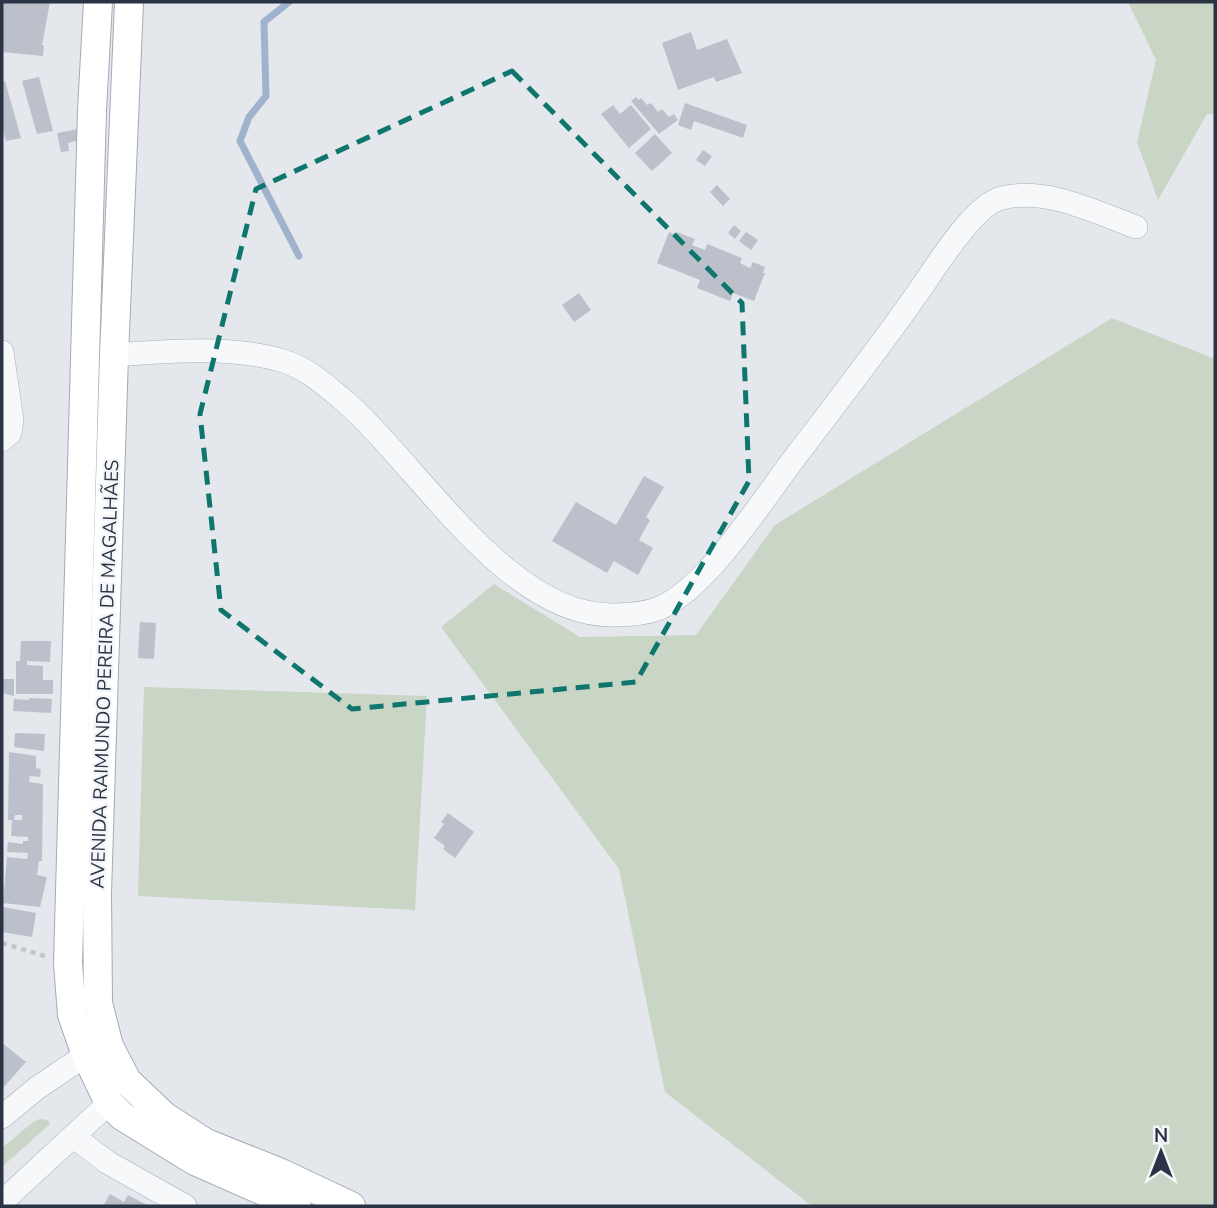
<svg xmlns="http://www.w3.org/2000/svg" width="1217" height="1208" viewBox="0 0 1217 1208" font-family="'Nunito Sans',sans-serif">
	<rect width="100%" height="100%" fill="#e4e7ec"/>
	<!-- green -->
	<g fill="#c9d6c5">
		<polygon points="1128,2 1215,2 1215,114 1207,114 1158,200 1137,142 1156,60"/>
		<polygon points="1112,318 1215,359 1215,1206 812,1206 665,1092 619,869 441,627 494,584 580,637 696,635 775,525"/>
		<polygon points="144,687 427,696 415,910 138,896"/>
		<polygon points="40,1119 48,1120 50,1124 2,1167 2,1148 33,1122"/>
	</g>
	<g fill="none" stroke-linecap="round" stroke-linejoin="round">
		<!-- stream -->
		<polyline stroke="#9fb4cc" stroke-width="7" points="289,2 264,22 266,96 249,117 240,141 299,256"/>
	</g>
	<!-- building -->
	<g fill="#bbc0ca">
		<polygon points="2,2 50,2 42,45 44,45 43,56 2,52"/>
		<polygon points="691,32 697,50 727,39 742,73 716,82 714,77 678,90 662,43"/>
		<polygon points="39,77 53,131 37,134 22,81"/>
		<polygon points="5,81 21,138 6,141 2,127 2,82"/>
		<polygon points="636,97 639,100 641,98 647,105 651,103 658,112 662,109 669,117 674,114 678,120 659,134 631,101"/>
		<polygon points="685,103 747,125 743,138 694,121 691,130 678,125"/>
		<polygon points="613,105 620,114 631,105 651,129 629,148 601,114"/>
		<polygon points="88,127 80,140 68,143 69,151 61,152 57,133"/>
		<polygon points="655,134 672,153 652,171 635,153"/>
		<polygon points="703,150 712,156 705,166 696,160"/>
		<polygon points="717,185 730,199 723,206 710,192"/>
		<polygon points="734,225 741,231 735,239 728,233"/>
		<polygon points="669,232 676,235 677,232 695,239 692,245 705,250 707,244 742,258 740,263 750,268 753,262 765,267 763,273 765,273 754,301 733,293 730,301 697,288 700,280 657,263"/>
		<polygon points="746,232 758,240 751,250 739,241"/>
		<polygon points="579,293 591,310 574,322 562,305"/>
		<polygon points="644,476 664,487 646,517 650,520 639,540 653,548 638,575 614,561 607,573 552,541 576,502 616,525"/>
		<polygon points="140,622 156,623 154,659 138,658"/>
		<polygon points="21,641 51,641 50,662 27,661 27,665 43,666 43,680 53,680 53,694 16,694 16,661 20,661"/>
		<polygon points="2,679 14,679 14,696 2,693"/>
		<polygon points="29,698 52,699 51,713 13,711 14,699 29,700"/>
		<polygon points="15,733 45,734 44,751 14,747"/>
		<polygon points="9,752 36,756 36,768 41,769 40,777 30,776 29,782 43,784 42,861 39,861 37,875 47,877 40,907 3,903 7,857 27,859 28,853 7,852 8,842 23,844 23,841 28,841 28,837 11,836 12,820 22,820 22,815 15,815 14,820 8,820"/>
		<polygon points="448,813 474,832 455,858 443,849 445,846 434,838 444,824 441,822"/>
		<polygon points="3,907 36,913 32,937 2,932"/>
		<polygon points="2,1043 26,1062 2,1089"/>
		<polygon points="110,1194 124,1202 128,1195 149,1206 103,1206"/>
	</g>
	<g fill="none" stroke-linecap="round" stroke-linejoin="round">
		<!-- minor casing -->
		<g stroke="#a9aeb7" stroke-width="24">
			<g id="minor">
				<polyline points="2,352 12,420 10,433 2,440"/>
				<path d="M114,355c52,-4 122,-10 172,7 21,7 38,22 55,36 77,65 165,219 273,217 16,0 31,-1 46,-7 48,-21 103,-109 136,-152 42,-55 84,-109 123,-165 17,-24 55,-87 83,-93 45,-11 93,14 134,29"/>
				<polyline points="2,1117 37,1088 86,1055"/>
				<polyline points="74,1137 107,1162 185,1206"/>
				<polyline points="2,1202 109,1103"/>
			</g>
		</g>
		<!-- major casing -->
		<g stroke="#a3abb8" stroke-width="30">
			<g id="major">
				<polyline points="98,2 92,110 68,963 72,1015 86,1055 109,1103 122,1116 195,1161 297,1206"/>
				<polyline points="129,2 114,355 97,893 98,1003 109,1046 127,1081 164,1116 206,1143 281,1173 351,1206"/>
			</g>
		</g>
		<!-- path -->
		<polyline stroke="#c2c5cb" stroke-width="4.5" stroke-dasharray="5 5" stroke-linecap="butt" points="2,943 45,956"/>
		<!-- minor -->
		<use href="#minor" stroke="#f7f8fa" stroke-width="23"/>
		<!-- major -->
		<use href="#major" stroke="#fff" stroke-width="28"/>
	</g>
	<!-- marked area -->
	<path fill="none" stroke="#0f766e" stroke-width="5" stroke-dasharray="14 9" stroke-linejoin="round" d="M512,71l230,232 7,178 -113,201 -284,27 -131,-99 -21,-196 56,-225z"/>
	<g text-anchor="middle" stroke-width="5" stroke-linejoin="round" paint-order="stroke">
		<!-- street labels -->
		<g font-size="19" fill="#2b3445" stroke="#f4f6f9">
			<text transform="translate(104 674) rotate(-88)" y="7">AVENIDA RAIMUNDO PEREIRA DE MAGALHÃES</text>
		</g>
	</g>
	<!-- border -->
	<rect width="1217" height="1208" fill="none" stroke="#2b3445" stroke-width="7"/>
	<!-- north arrow -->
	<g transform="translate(1161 1152)" stroke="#f4f6f9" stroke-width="5" paint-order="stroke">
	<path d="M0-5L12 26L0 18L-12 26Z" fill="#2b3445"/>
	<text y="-10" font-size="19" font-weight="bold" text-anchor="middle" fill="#2b3445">N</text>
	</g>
</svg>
